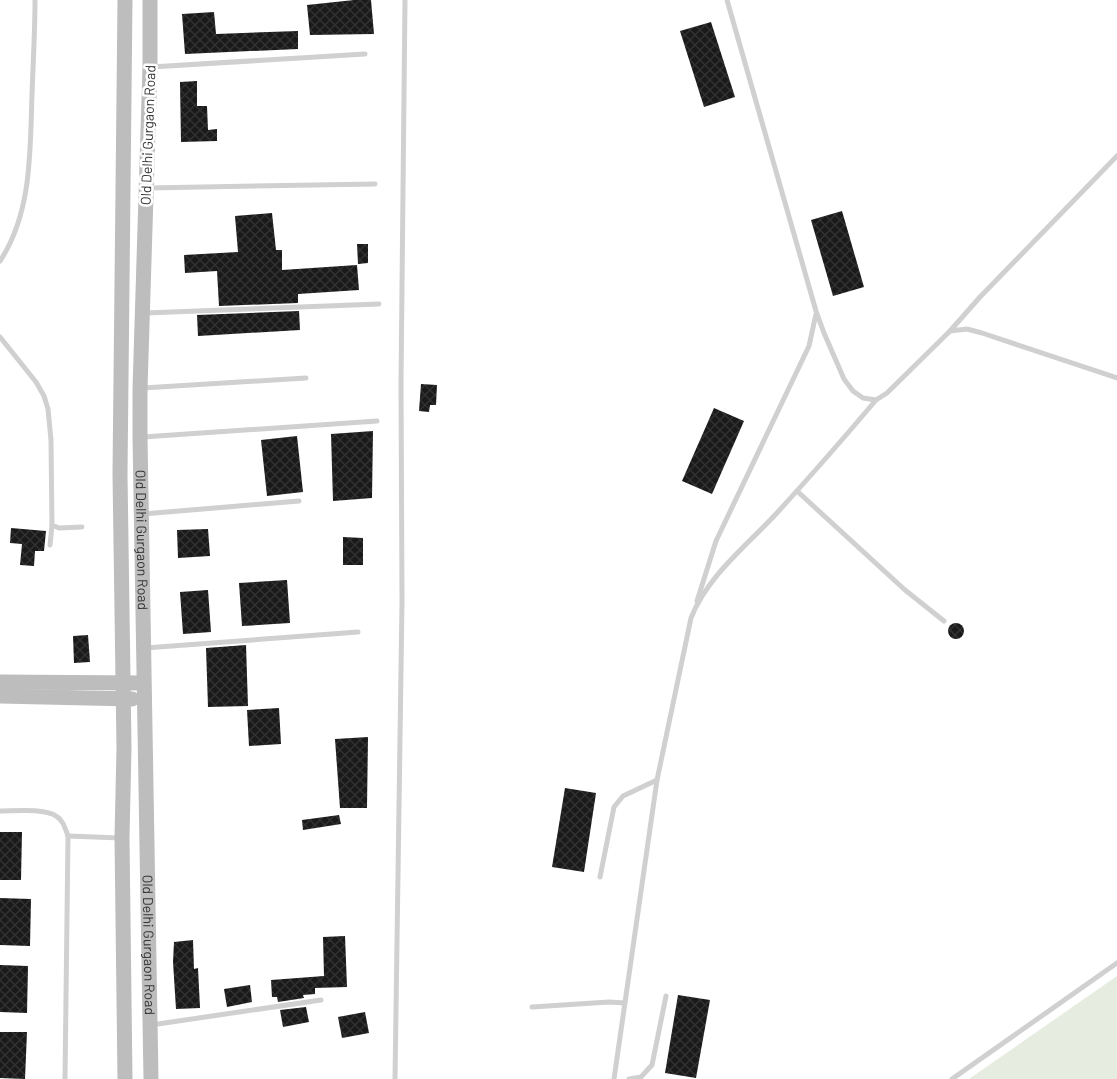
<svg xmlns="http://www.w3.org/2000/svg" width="1117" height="1079" viewBox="0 0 1117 1079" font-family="Barlow,sans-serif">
	<defs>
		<pattern id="building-cross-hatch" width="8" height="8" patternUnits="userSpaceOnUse" patternTransform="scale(1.25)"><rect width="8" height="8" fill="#1a1a1a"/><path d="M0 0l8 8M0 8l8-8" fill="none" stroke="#333"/></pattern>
	</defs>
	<rect width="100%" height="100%" fill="#fff"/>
	<!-- grass -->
	<polygon fill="#e6ecdf" points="1117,976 1117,1079 969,1079"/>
	<!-- building -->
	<g fill="url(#building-cross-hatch)">
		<polygon points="354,0 371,0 374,34 310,35 307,5"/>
		<polygon points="214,12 216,34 298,31 298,49 185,54 182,14"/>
		<polygon points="711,22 735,97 704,107 680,31"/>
		<polygon points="197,81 197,106 207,106 208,130 217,129 217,141 181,142 180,82"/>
		<polygon points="842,211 864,287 833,296 811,220"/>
		<polygon points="272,213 276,250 282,250 282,270 357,265 359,290 298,294 298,303 219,306 217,271 185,273 184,255 238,252 235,216"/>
		<polygon points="357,244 368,244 368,263 358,264"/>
		<polygon points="299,311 300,330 198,336 197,315"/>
		<polygon points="421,384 437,385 436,405 430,405 429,412 419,411"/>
		<polygon points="714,408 744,421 712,494 682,481"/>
		<polygon points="373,431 372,498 333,501 331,434"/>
		<polygon points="297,436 303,492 267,496 261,440"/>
		<polygon points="11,528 46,531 44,551 35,551 34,566 20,565 22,544 10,543"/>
		<polygon points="208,529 210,556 178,558 177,530"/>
		<polygon points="343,537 363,538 363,565 343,565"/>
		<polygon points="287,580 290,623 242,626 239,583"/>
		<polygon points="208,590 211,632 183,634 180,592"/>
		<circle cx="956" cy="631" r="8"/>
		<polygon points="88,635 90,662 74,663 73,636"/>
		<polygon points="246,645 248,706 208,707 206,648"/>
		<polygon points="279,708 281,744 249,746 247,710"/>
		<polygon points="368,737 367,808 340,808 335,739"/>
		<polygon points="565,788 596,793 584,872 552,867"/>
		<polygon points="339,815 341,824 303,830 302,820"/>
		<polygon points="0,832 22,832 21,880 0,880"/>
		<polygon points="0,898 31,899 30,946 0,945"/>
		<polygon points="345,936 347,987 315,988 315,994 303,995 304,998 278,1002 277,997 272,997 271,980 324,976 323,937"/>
		<polygon points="193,940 194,969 198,968 200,1008 176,1009 173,962 174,942"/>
		<polygon points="0,965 28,966 27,1013 0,1012"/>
		<polygon points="250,985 252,1002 227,1007 224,989"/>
		<polygon points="678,995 710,1000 696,1078 665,1073"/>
		<polygon points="306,1007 309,1022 283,1027 280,1010"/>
		<polygon points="365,1012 369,1033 342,1038 338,1017"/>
		<polygon points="0,1032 27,1032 25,1079 0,1078"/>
	</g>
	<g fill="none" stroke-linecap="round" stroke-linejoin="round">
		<!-- lane -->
		<g stroke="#d0d0d0" stroke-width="5">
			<polyline points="727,0 816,311 824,333 844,379 853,391 863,398 876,400 887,393 950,331 980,297 1117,156"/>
			<polyline points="151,67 365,54"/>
			<polyline points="147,188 375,184"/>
			<path d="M0,261c32,-48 30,-110 32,-166 1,-32 3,-63 3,-95"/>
			<polyline points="145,313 379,304"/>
			<polyline points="950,331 967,329 982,333 1117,378"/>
			<polyline points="0,337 36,382 44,396 48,409 51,440 52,525 59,528 82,527"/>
			<polyline points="143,388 306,378"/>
			<polyline points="143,437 377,421"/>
			<polyline points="797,491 905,590 944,621"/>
			<polyline points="143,514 299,501"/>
			<polyline points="50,545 52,525"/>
			<polyline points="697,601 716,541 809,346 816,314"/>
			<polyline points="145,648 358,632"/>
			<path d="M0,811c14,0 44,-3 56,5 7,4 9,12 12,20l-3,243"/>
			<polyline points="68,836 121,838"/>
			<polyline points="600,877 614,807 623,796 657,780"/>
			<polyline points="532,1007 609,1002 625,1003"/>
			<polyline points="151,1025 321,1000"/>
			<polyline points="395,1079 402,602 401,383 405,0"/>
			<path d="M614,1079l43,-299 34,-162c16,-41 54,-71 84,-103 34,-37 68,-76 101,-115"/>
			<polyline points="629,1079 641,1077 652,1065 666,996"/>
			<polyline points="952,1079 1117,963"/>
		</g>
		<!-- secondary -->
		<g stroke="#bdbdbd" stroke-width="15">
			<path id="s1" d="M150,0v67l-10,322v48l11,642"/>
			<polyline points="0,682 143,683"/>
			<polyline points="0,696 132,699"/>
			<polyline points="125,1079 122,838 124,748 120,474 125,0"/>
		</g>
	</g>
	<g text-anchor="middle" stroke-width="5" stroke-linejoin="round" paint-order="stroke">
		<!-- street labels -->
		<g font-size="14" fill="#333" stroke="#fff">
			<text transform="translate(148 135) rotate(-88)" y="5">Old Delhi Gurgaon Road</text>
			<text dy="5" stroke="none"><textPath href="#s1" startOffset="540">Old Delhi Gurgaon Road</textPath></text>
			<text dy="5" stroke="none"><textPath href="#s1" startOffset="945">Old Delhi Gurgaon Road</textPath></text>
		</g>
	</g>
</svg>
